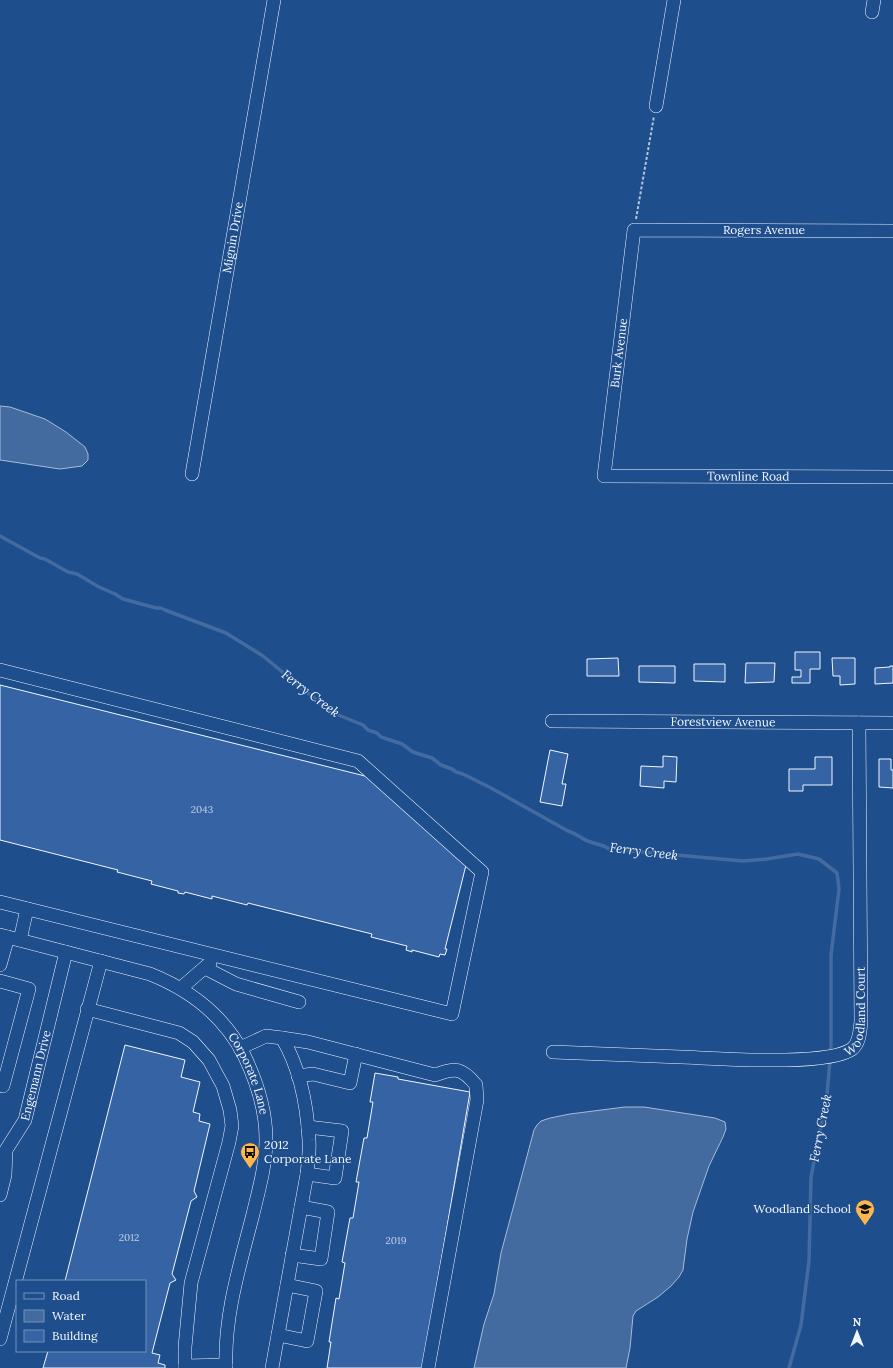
<svg xmlns="http://www.w3.org/2000/svg" width="893" height="1368" viewBox="0 0 893 1368" font-family="Lora,serif">
	<rect width="100%" height="100%" fill="#1f4e8c"/>
	<!-- water -->
	<g fill="#446ba0" stroke="#a8bbd7">
		<polygon points="0,406 10,407 45,419 66,432 85,447 88,454 88,460 82,466 60,469 0,460"/>
		<polygon points="625,1107 644,1107 715,1118 725,1122 726,1129 723,1137 709,1166 693,1212 687,1239 683,1270 679,1277 671,1286 658,1297 636,1311 633,1316 630,1348 626,1368 474,1368 484,1324 494,1294 501,1253 534,1130 537,1125 541,1121 550,1118 570,1114"/>
	</g>
	<g fill="none" stroke-linecap="round" stroke-linejoin="round">
		<!-- stream -->
		<path stroke="#446ba0" stroke-width="3.5" d="M0,536l40,22 5,1 23,13 9,2 22,13 16,7 8,5 33,9h5l4,2 61,23 37,23 68,56 32,13 5,5 9,3 4,4 21,7 11,8 19,6 9,7 11,4 4,3 7,2 28,14 77,43c6,2 9,4 14,7 8,6 19,5 27,11l134,12 24,-2 31,-5 21,5 18,14 2,16 -8,66v93l-4,47 -16,82 -2,84 -8,64 -12,43"/>
	</g>
	<!-- building -->
	<g fill="#3563a3" stroke="#f2f6ff">
		<polygon points="795,652 820,652 820,669 810,669 810,683 792,683 792,677 801,677 801,670 795,670"/>
		<polygon points="618,658 619,676 587,676 587,659"/>
		<polygon points="832,658 855,658 855,684 840,685 840,676 833,676"/>
		<polygon points="746,663 775,663 774,682 745,683"/>
		<polygon points="694,664 725,664 725,682 694,681"/>
		<polygon points="639,666 675,666 675,683 639,682"/>
		<polygon points="890,666 893,666 893,683 875,684 875,668 890,667"/>
		<polygon points="0,685 369,777 466,865 445,949 447,949 445,955 440,954 439,957 412,950 412,952 406,950 407,946 371,937 372,934 248,903 247,905 212,896 212,899 185,892 184,894 178,893 178,891 151,884 152,881 117,872 118,870 0,840"/>
		<polygon points="550,750 568,754 562,784 566,784 562,806 540,802"/>
		<polygon points="663,756 677,757 676,782 664,781 664,788 640,786 641,766 663,767"/>
		<polygon points="815,757 832,757 832,785 803,785 803,791 789,791 789,769 815,769"/>
		<polygon points="879,759 891,759 891,770 893,770 893,788 879,787"/>
		<polygon points="125,1045 185,1060 181,1077 200,1082 193,1112 200,1114 199,1121 210,1124 194,1191 197,1197 191,1201 172,1274 176,1280 170,1283 152,1353 160,1355 158,1363 165,1365 165,1368 43,1368 48,1351 145,1351 145,1281 65,1281"/>
		<polygon points="375,1073 398,1077 398,1079 470,1092 423,1368 327,1368 331,1342 329,1342 336,1298 339,1299 345,1263 342,1262 350,1218 353,1218 359,1182 356,1182 364,1138 367,1138 373,1102 370,1102"/>
	</g>
	<g fill="none" stroke-linecap="round" stroke-linejoin="round">
		<!-- minor casing -->
		<g stroke="#f2f6ff" stroke-width="14">
			<g id="minor">
				<polyline points="872,12 874,0"/>
				<polyline points="656,106 674,0"/>
				<path id="s1" d="M893,231l-259,-1 -30,246 289,1"/>
				<path id="s2" d="M192,474l82,-474"/>
				<polyline points="0,670 358,761 482,872 452,1014 0,902"/>
				<path id="s3" d="M552,721l341,2"/>
				<path id="s4" d="M0,935l150,39c40,16 74,42 94,81 13,27 22,54 22,84 0,26 -7,50 -13,75 -13,51 -29,101 -27,154"/>
				<polyline points="20,940 27,909"/>
				<polyline points="0,965 8,937"/>
				<polyline points="205,968 236,984 299,1002"/>
				<polyline points="0,981 29,989 3,1086 0,1085"/>
				<polyline points="181,988 210,963"/>
				<polyline points="87,1009 179,1033 193,1042 209,1060 223,1086 230,1110 232,1126 229,1142 191,1283 185,1347 185,1368"/>
				<path d="M282,1038l26,4 127,33c21,-8 27,-7 41,10l1,15 -49,268"/>
				<path d="M240,1048l26,-12 16,2c18,30 25,67 27,102 1,11 -1,23 -2,34l-35,194"/>
				<path id="s5" d="M553,1052c43,2 85,3 128,5 33,1 146,10 171,-8 8,-6 8,-19 9,-28l-2,-298"/>
				<polyline points="298,1076 313,1074 350,1083 356,1054"/>
				<polyline points="307,1174 335,1178 342,1131 308,1127"/>
				<path id="s6" d="M0,1195l5,-20 1,-25 19,-30 41,-168"/>
				<polyline points="292,1255 321,1259 328,1212 301,1207"/>
				<polyline points="278,1335 307,1341 316,1291 287,1285"/>
				<polyline points="0,1339 101,961"/>
				<polyline points="185,1366 226,1365"/>
			</g>
		</g>
		<!-- path -->
		<polyline stroke="#b3c4dc" stroke-width="2" stroke-dasharray="3 2" stroke-linecap="butt" points="636,219 654,116"/>
		<!-- minor -->
		<use href="#minor" stroke="#1f4e8c" stroke-width="13"/>
	</g>
	<!-- icons -->
	<defs>
		<g id="bus-pin" transform="scale(1)"><path d="M0 17L-7.5 6A9.5 9.5 0 1 1 7.5 6Z" fill="#ffb74d" stroke="#1f4e8c"/><path d="M-5-6H5V4H4V6H2V4H-2V6H-4V4H-5ZM-3.5-4V0h7V-4ZM-3.5 1.2v1.5H-2V1.2ZM2 1.2v1.5H3.5V1.2Z" fill="#111"/></g>
		<g id="school-pin" transform="scale(1)"><path d="M0 17L-7.5 6A9.5 9.5 0 1 1 7.5 6Z" fill="#ffb74d" stroke="#1f4e8c"/><path d="M0-5L7-2L0 1L-7-2ZM-4 1L0 2.5L4 1V4Q0 6-4 4Z" fill="#111"/></g>
	</defs>
	<g fill-rule="evenodd">
		<use href="#bus-pin" x="250" y="1152"/>
		<use href="#school-pin" x="865" y="1209"/>
	</g>
	<g text-anchor="middle" stroke-width="3" stroke-linejoin="round" paint-order="stroke">
		<!-- number labels -->
		<g font-size="10" fill="#c3d1e8">
			<text x="202" y="813">2043</text>
			<text x="129" y="1241">2012</text>
			<text x="396" y="1244">2019</text>
		</g>
		<!-- street labels -->
		<g font-size="12" fill="#f2f6ff" stroke="#1f4e8c">
			<text x="764" y="234">Rogers Avenue</text>
			<text dy="4" stroke="none"><textPath href="#s2" startOffset="240">Mignin Drive</textPath></text>
			<text transform="translate(619 353) rotate(-83)" y="4">Burk Avenue</text>
			<text dy="4" stroke="none"><textPath href="#s1" startOffset="651">Townline Road</textPath></text>
			<text dy="4" stroke="none"><textPath href="#s3" startOffset="171">Forestview Avenue</textPath></text>
			<text dy="4" stroke="none"><textPath href="#s5" startOffset="339">Woodland Court</textPath></text>
			<text dy="4" stroke="none"><textPath href="#s6" startOffset="127">Engemann Drive</textPath></text>
			<text dy="4" stroke="none"><textPath href="#s4" startOffset="301">Corporate Lane</textPath></text>
		</g>
		<!-- poi labels -->
		<g font-size="12" fill="#f2f6ff" stroke="#1f4e8c" text-anchor="start">
			<text x="264" y="1149">2012<tspan x="264" dy="14">Corporate Lane</tspan></text>
			<text x="851" y="1213" text-anchor="end">Woodland School</text>
		</g>
		<!-- water labels -->
		<g font-size="13" font-style="italic" fill="#f2f6ff" stroke="#1f4e8c">
			<text transform="translate(311 693) rotate(37)" y="5">Ferry Creek</text>
			<text transform="translate(644 851) rotate(7)" y="5">Ferry Creek</text>
			<text transform="translate(820 1128) rotate(-79)" y="5">Ferry Creek</text>
		</g>
	</g>
	<!-- legend -->
	<rect x="16" y="1280" width="130" height="72" fill="#1f4e8c" stroke="#7391ba"/>
	<rect x="24" y="1293" width="20" height="6" fill="#1f4e8c" stroke="#7391ba"/>
	<text x="52" y="1300" font-size="12" fill="#f2f6ff">Road</text>
	<rect x="24" y="1310" width="20" height="12" fill="#446ba0" stroke="#7391ba"/>
	<text x="52" y="1320" font-size="12" fill="#f2f6ff">Water</text>
	<rect x="24" y="1330" width="20" height="12" fill="#3563a3" stroke="#7391ba"/>
	<text x="52" y="1340" font-size="12" fill="#f2f6ff">Building</text>
	<!-- north arrow -->
	<g transform="translate(857 1332)" stroke="#1f4e8c" stroke-width="3" paint-order="stroke">
	<path d="M0-3L7 15L0 10L-7 15Z" fill="#f2f6ff"/>
	<text y="-6" font-size="11" font-weight="bold" text-anchor="middle" fill="#f2f6ff">N</text>
	</g>
</svg>
